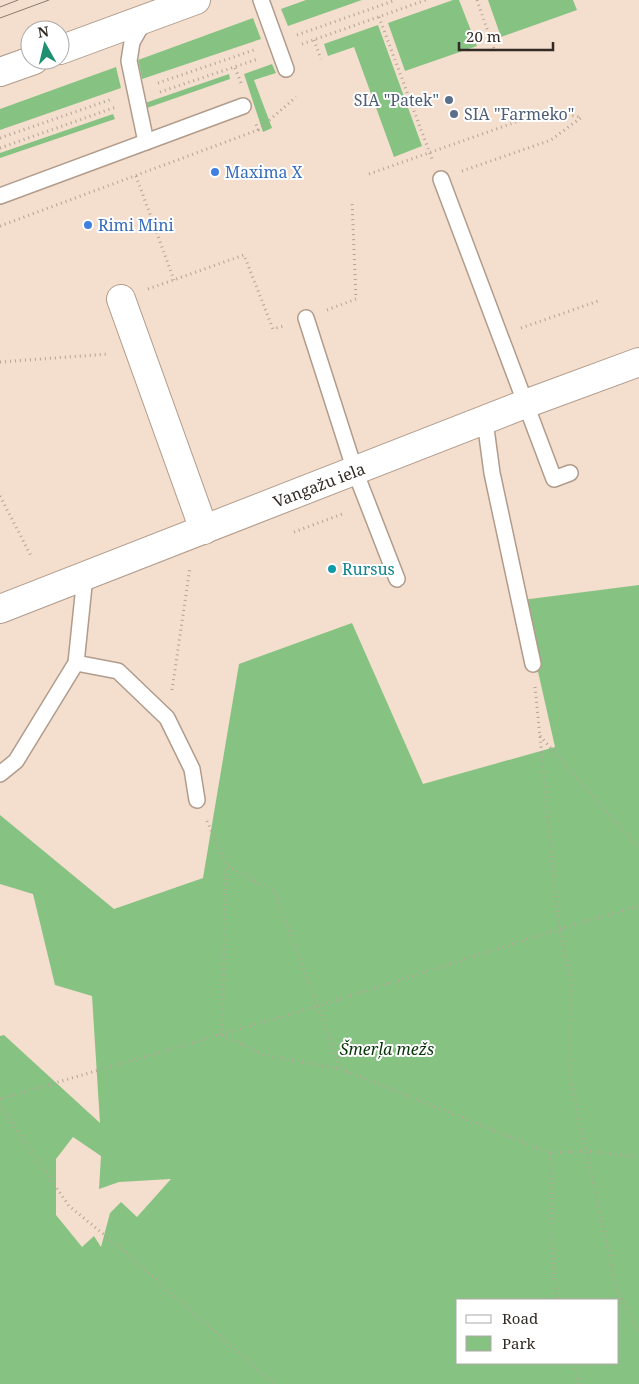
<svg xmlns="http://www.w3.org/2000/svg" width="639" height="1384" viewBox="0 0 639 1384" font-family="'Noto Serif',serif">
	<rect width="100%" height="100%" fill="#f4decd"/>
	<!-- green -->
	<g fill="#86c383" fill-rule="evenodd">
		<polygon points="306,0 362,0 288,26 281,9"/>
		<polygon points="453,0 459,0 477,46 405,71 388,23"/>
		<polygon points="488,0 573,0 577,10 501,37"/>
		<polygon points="253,18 261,39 142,79 138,60"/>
		<polygon points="378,25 422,146 394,157 354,47 328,56 324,44"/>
		<polygon points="272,64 276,73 254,80 272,128 263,132 244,74"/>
		<polygon points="116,67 121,88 0,130 0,109"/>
		<polygon points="229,74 230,79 147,108 145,103"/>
		<polygon points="113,114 115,119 0,158 0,153"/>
		<path d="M639,585v799h-639v-348l4,-1 96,88 -8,-127 -37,-11 -22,-91 -33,-10v-69l114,94 89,-31 36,-214 113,-41 71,161 132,-37 -33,-147zM73,1137l28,19 -2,33 20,-7 52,-3 -34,38 -16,-15 -11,11 -9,34 -7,-11 -12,11 -26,-32v-56zM458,1300h160v63h-160z"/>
	</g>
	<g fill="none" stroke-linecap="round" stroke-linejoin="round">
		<!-- service casing -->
		<g stroke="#b19c8c" stroke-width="18">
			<g id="service">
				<polyline points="261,0 286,69"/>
				<polyline points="144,21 132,42 129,61 146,142"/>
				<polyline points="441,179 554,479 570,473"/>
				<polyline points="0,196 243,106"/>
				<polyline points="306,318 355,471 397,579"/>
				<polyline points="485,421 492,473 533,664"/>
				<polyline points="76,663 118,671 167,718 192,769 197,800"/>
				<polyline points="0,774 16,761 76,663 85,576"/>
			</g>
		</g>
		<!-- minor casing -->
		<g stroke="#b19c8c" stroke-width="30">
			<g id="minor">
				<polyline points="121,299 204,530"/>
				<polyline points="0,609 525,404 639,362"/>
			</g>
		</g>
		<!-- trunk casing -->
		<g stroke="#b19c8c" stroke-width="30">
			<g id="trunk">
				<polyline points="60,50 196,0"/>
				<polyline points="0,72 34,60"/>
			</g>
		</g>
		<!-- path -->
		<g stroke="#b4a396" stroke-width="3" stroke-dasharray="1 4" stroke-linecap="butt">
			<polyline points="477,0 494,49"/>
			<polyline points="379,17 432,159"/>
			<polyline points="297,35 396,0"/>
			<polyline points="314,40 321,59"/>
			<polyline points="302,44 426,0"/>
			<polyline points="235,68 241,83"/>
			<polyline points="158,83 254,50"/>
			<polyline points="160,92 258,59"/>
			<polyline points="513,116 516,122 547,112 581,117"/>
			<polyline points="258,130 296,97"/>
			<polyline points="0,138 112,99"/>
			<polyline points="0,148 116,107"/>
			<polyline points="462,171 551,140 582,117"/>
			<polyline points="369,174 516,122"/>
			<polyline points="136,176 174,280"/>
			<polyline points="0,226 258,130 256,124"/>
			<polyline points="148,289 244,255 273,329 283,326"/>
			<polyline points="327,310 356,299 352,201"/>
			<polyline points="521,328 601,300"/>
			<polyline points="0,362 109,354"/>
			<polyline points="0,496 32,558"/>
			<polyline points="294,532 345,513"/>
			<polyline points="535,687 559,929 571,981 570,1077 617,1290 639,1334"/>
			<polyline points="172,690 190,567"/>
			<polyline points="540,736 639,848"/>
			<polyline points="207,821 226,865 275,892 341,1069"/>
			<polyline points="222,1035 264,1055 341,1069 550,1153 587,1151 639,1157"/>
			<polyline points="222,1035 226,865"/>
			<polyline points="0,1099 318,1006 559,929 639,906"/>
			<polyline points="0,1106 69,1206 112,1241 274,1384"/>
			<polyline points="550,1153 554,1282 558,1300"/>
			<polyline points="574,1363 579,1384"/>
		</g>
		<!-- service -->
		<use href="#service" stroke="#fff" stroke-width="15"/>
		<!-- minor -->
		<use href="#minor" stroke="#fff" stroke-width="28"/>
		<!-- trunk -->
		<use href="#trunk" stroke="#fff" stroke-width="28"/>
		<!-- tram -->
		<g stroke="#8a7b70" stroke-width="1">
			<polyline points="0,7 18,0"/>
			<polyline points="0,18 49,0"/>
		</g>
	</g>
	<!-- markers -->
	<g fill="#5c6f8a" stroke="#fff" stroke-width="2">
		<circle cx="449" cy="100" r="5"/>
		<circle cx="454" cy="114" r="5"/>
	</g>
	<g fill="#3f7fe0" stroke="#fff" stroke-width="2">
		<circle cx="215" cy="172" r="5"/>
		<circle cx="88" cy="225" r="5"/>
	</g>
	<circle fill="#0f9aa8" stroke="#fff" stroke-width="2" cx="332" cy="569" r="5"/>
	<g text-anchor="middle" stroke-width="4" stroke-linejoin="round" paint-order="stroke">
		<!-- service labels -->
		<g font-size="16" fill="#4e5e75" stroke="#fff" text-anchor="end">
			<text x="439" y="106">SIA "Patek"</text>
			<text x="464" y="120" text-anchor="start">SIA "Farmeko"</text>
		</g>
		<!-- shop labels -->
		<g font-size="16" fill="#366cbe" stroke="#fff" text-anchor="start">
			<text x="225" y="178">Maxima X</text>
			<text x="98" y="231">Rimi Mini</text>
		</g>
		<!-- street labels -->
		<g font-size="16" fill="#322a24" stroke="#fff">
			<text transform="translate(319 485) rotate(-21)" y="6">Vangažu iela</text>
		</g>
		<!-- culture labels -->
		<g font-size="16" fill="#0d838f" stroke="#fff" text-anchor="start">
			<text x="342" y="575">Rursus</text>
		</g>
		<!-- park labels -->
		<g font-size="16" font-style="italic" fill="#063407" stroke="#fff">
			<text x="387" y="1055">Šmerļa mežs</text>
		</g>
	</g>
	<!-- legend -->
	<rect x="456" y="1299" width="162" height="65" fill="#ffffff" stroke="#adaaa7"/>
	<rect x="466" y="1315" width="25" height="8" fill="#ffffff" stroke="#adaaa7"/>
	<text x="502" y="1324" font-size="15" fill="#322a24">Road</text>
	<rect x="466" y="1336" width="25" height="15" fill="#86c383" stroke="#adaaa7"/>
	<text x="502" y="1349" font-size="15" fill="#322a24">Park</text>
	<!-- north arrow -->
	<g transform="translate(45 45) rotate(352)"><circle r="24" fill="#ffffff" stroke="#adaaa7"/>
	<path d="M0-4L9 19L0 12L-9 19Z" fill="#1f9071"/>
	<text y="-8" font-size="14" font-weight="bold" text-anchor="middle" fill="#322a24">N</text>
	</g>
	<!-- scale -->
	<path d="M459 42v8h94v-8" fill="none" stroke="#322a24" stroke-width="2.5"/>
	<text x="466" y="42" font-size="15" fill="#322a24" stroke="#ffffff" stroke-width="4" paint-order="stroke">20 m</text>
</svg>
